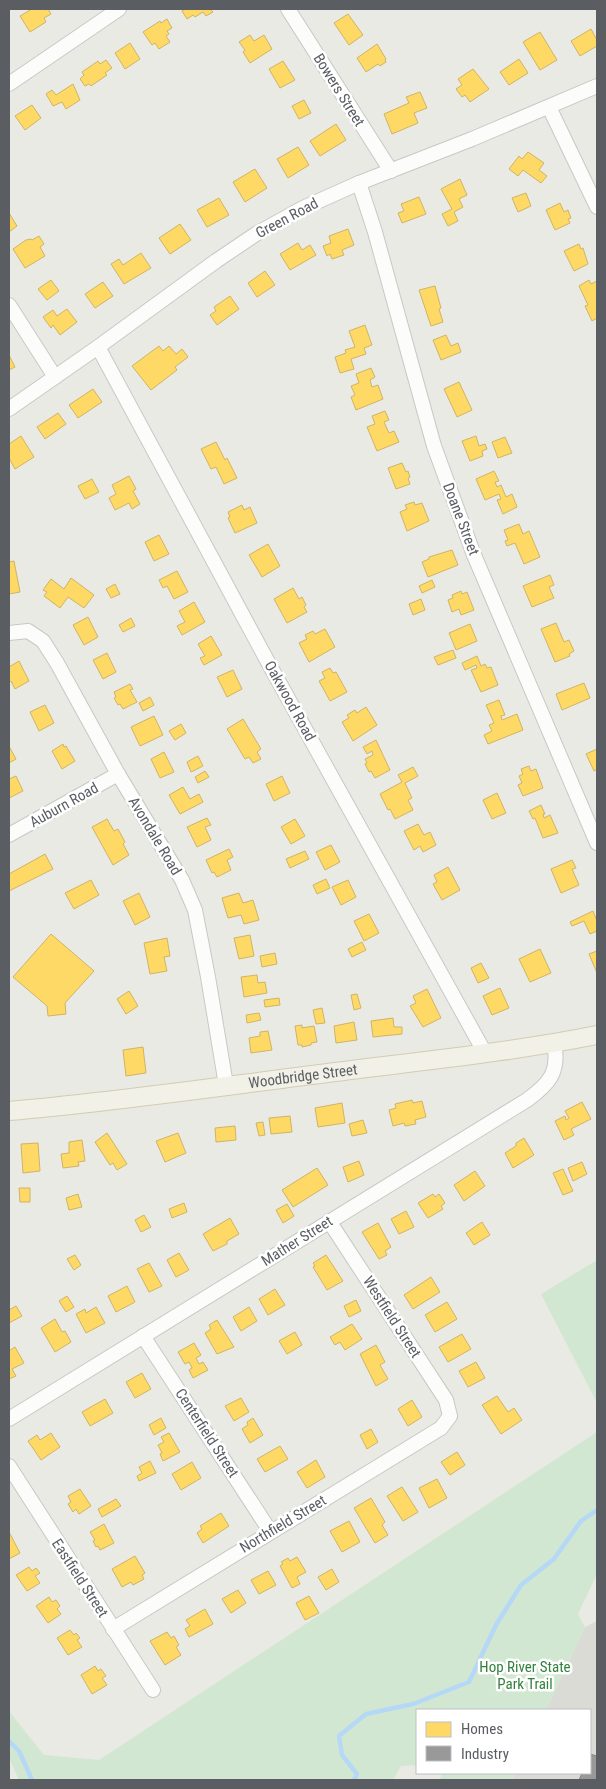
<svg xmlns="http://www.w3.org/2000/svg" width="606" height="1789" viewBox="0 0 606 1789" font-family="'Roboto Condensed',sans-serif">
	<rect width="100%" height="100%" fill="#eaeae5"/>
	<!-- industrial -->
	<polygon fill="#dbdbd6" points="597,1621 597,1780 513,1780 516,1773 590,1773 590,1710 546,1710 585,1627"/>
	<!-- green -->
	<g fill="#d2e7d1">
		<polygon points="597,1260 597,1403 541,1294"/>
		<polygon points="597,1432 597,1574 578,1614 585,1627 546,1710 417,1710 417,1765 401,1766 393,1780 19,1780 9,1758 9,1711 44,1755 99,1760"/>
		<polygon points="443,1773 516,1773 513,1780 439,1780"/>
	</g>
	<!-- homes -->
	<g fill="#ffd966" stroke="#ceb465">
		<polygon points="32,9 48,9 51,14 44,18 46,22 30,32 20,16"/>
		<polygon points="185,9 210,9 213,12 206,16 203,12 195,17 193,15 187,19 182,11"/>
		<polygon points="348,14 363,35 349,45 334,23"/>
		<polygon points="167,19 172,28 167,31 169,34 166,36 170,42 159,49 155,43 152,45 143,32 160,21 161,23"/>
		<polygon points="591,29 597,40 597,46 580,56 571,41"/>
		<polygon points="540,32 557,60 540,70 523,42"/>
		<polygon points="250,35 254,41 264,35 272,49 250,63 243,52 245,50 239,42"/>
		<polygon points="130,43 140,59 125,69 115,53"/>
		<polygon points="377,44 386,59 385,60 386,62 380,66 378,64 366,72 357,58"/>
		<polygon points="519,59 528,73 509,85 500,72"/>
		<polygon points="106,60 112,68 105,73 107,75 91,86 89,84 85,86 80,79 84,75 82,72 98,61 100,64"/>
		<polygon points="283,61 295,80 280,88 269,69"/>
		<polygon points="473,69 489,89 470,102 465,95 462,97 456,89 462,85 458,79"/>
		<polygon points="73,84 80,100 66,109 62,102 53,106 46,94 52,90 56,95"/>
		<polygon points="420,92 427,108 414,113 418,123 392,134 384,114 409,103 406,97"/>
		<polygon points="304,100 311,113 299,119 292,106"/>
		<polygon points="32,105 41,118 25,130 15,116"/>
		<polygon points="336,124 346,140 320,156 310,141"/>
		<polygon points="298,147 309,165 288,178 277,159"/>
		<polygon points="528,152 544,163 539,170 547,176 541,183 523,170 518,176 509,169 519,156 522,159"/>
		<polygon points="255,169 267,188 245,202 233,182"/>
		<polygon points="460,179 467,195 459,199 463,207 454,212 458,221 448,226 442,214 452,209 441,189"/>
		<polygon points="526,193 531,206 518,212 512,198"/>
		<polygon points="419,197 426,214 402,223 398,213 404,211 401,204"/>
		<polygon points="219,198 229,215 207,227 197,210"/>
		<polygon points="560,203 564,212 568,210 571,218 568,219 570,223 555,230 546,210"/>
		<polygon points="9,213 17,226 9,232"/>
		<polygon points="180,224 191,240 170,254 159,238"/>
		<polygon points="348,229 354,245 342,250 344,255 332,259 330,254 327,256 323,246 331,243 329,236"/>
		<polygon points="39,236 44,244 40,247 45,256 25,268 13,249 26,240 31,239 32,240"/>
		<polygon points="298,243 302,250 310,245 316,255 290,270 280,254"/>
		<polygon points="579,244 581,249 583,248 588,264 574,271 564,251"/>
		<polygon points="141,253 151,268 124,284 111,264 119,259 123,265"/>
		<polygon points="265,271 275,285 257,297 248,283"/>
		<polygon points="51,280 59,291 47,300 38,289"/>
		<polygon points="589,280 591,284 597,281 597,318 592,321 585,306 588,305 579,286"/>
		<polygon points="103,282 113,296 95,308 85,294"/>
		<polygon points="435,286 441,308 439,309 443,322 431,326 419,290"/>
		<polygon points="230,296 239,309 217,325 210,315 216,311 214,307"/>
		<polygon points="67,309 77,322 60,335 53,325 51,328 43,317 53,310 57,316"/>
		<polygon points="365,325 372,345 364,348 366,354 351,359 354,369 340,373 335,357 346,353 345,350 355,347 349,331"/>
		<polygon points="446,335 451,346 458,343 461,352 441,360 433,340"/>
		<polygon points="159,346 163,351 169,346 176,354 182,349 188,357 175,367 177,370 151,390 132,366"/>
		<polygon points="9,355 15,367 9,370"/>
		<polygon points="371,368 375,377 370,380 372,387 378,385 383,399 356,410 351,397 355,395 351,386 359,383 356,374"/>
		<polygon points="459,382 472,410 457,417 444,389"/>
		<polygon points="93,389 102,402 78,418 69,405"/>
		<polygon points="385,411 389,420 384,422 389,433 394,431 399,442 377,451 367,427 375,424 372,416"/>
		<polygon points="58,413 66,424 45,439 37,427"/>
		<polygon points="21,436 34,457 15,469 9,458 9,444"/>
		<polygon points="476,436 479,446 485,444 487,449 482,451 483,456 470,461 462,441"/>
		<polygon points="505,437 512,453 498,458 492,442"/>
		<polygon points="216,442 225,460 227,458 237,478 224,484 216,467 211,469 201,449"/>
		<polygon points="402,463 406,472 408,471 410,477 408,478 410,484 396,489 388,468"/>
		<polygon points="494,471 499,481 495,482 497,487 501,485 506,497 512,494 517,507 503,514 497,500 501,499 499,494 485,500 476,479"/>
		<polygon points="129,476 136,489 133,491 140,504 132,509 129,503 115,510 109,498 116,494 112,485"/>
		<polygon points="92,479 99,492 85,499 78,486"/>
		<polygon points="414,502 415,505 422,503 429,521 407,531 400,512 407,509 405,505"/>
		<polygon points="242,505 244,510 250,507 257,523 235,533 228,518 230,517 228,512"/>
		<polygon points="519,524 523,534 529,531 540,557 524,564 515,543 507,546 505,541 508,540 504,530"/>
		<polygon points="159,535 169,554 154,561 145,542"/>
		<polygon points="268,544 280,566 262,577 249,555"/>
		<polygon points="452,550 458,565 428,577 422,562 429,559 429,557"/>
		<polygon points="14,561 20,592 9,594 9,562"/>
		<polygon points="177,571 188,592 174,599 167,586 163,588 159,580"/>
		<polygon points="550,575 554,585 549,587 554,598 532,607 523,586"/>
		<polygon points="71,578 94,595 84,608 68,597 60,608 44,596 47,592 43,590 51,579 64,589"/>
		<polygon points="432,580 435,587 422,593 419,586"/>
		<polygon points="115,584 120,594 111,598 106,589"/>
		<polygon points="293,588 299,599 302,597 306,605 304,607 307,612 287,623 274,599"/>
		<polygon points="461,591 462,594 467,592 474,610 461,615 459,609 452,612 448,600 453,598 452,595"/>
		<polygon points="421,599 425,610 413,615 409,604"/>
		<polygon points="194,602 205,622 182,635 177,626 185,622 179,611"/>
		<polygon points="88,617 98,637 84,645 73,625"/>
		<polygon points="131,618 135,626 123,632 119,625"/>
		<polygon points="556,623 564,642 569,640 574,651 569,654 570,656 555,662 541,629"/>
		<polygon points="470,624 477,641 456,650 449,633"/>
		<polygon points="325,629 335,647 309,662 299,643 307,639 305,635 313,631 315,634"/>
		<polygon points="211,636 222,655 204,665 200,658 205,656 198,644"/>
		<polygon points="453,650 456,658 438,665 434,657"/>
		<polygon points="107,653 116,672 103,679 93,660"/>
		<polygon points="477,656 481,666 485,664 487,668 491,667 498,685 481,692 471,670 477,668 476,665 465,670 462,663"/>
		<polygon points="19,661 29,681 15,689 11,681 9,683 9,667"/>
		<polygon points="330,668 333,673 336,672 347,692 330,701 319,681 325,678 322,672"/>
		<polygon points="233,670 242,689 227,697 217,677"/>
		<polygon points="584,683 590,698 562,710 556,694"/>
		<polygon points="130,684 133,689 130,690 137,702 123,709 120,704 118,705 114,698 116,697 114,692"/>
		<polygon points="150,697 154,705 143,711 139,703"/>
		<polygon points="499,700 505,715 501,716 502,720 517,714 523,730 488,744 484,735 492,731 489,725 494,723 486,705"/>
		<polygon points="45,705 54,723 39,731 30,712"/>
		<polygon points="366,707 377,725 353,741 342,722 349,718 347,715 355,710 357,713"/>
		<polygon points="154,716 163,735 140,746 131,727"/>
		<polygon points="243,719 261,749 257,752 261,759 253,763 249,757 245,759 227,729"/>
		<polygon points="181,724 186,733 175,740 169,731"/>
		<polygon points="376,740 390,770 375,778 371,771 369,772 365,764 367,763 365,759 373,755 372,751 367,754 363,747"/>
		<polygon points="63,744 64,747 66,746 75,761 62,769 52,751"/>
		<polygon points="9,748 10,748 16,759 9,763"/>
		<polygon points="597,749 597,769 594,771 586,754"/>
		<polygon points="164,752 174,772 160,778 151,759"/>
		<polygon points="198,756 203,766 191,772 187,762"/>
		<polygon points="529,766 531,771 536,769 543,788 523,796 518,785 522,783 519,776 523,774 521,769"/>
		<polygon points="413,767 418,776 405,783 412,798 408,800 413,810 395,819 390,809 388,810 380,794 402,782 398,775"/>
		<polygon points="205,771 209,777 198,783 195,777"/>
		<polygon points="16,776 23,791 9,798 9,779"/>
		<polygon points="282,776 290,793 274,801 266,784"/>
		<polygon points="183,787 190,799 199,794 203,802 180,814 169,795"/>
		<polygon points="497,793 506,813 492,819 483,800"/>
		<polygon points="541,805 545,814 543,814 544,818 550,815 558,833 543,838 535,818 533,819 529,811"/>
		<polygon points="207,818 211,825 205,827 211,840 197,847 187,827"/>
		<polygon points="107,819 114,831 118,829 125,842 123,844 129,855 113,865 92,827"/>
		<polygon points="295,819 305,836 291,844 281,827"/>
		<polygon points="418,824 424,835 430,832 436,845 423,852 420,846 414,850 404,831"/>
		<polygon points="331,845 340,862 325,870 316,852"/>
		<polygon points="229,849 233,857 227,860 231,870 217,877 214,872 212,873 206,860"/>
		<polygon points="305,851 309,859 290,868 286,859"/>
		<polygon points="45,854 53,869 9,891 9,874"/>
		<polygon points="572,860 576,868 572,869 579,885 561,893 551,869"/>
		<polygon points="448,867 460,890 442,900 433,884 437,882 434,875"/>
		<polygon points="326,879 330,888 317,894 313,885"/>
		<polygon points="91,880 99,895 74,909 65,893"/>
		<polygon points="348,880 356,897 341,905 332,887"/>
		<polygon points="139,893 150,917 135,925 123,901"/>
		<polygon points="239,893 243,903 253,900 259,920 244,924 241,915 228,918 222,898"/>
		<polygon points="593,911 597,921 597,931 590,934 584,921 572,926 570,922"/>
		<polygon points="369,914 379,933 364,941 354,921"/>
		<polygon points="51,934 94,971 65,1003 66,1014 48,1016 47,1006 13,977"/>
		<polygon points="250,935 254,956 239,959 234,938"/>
		<polygon points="167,938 170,956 164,957 167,971 150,974 144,943"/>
		<polygon points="362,942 366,950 352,957 348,949"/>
		<polygon points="540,949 551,973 530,982 519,959"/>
		<polygon points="597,951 597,973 589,954"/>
		<polygon points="275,953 277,964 262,967 260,956"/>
		<polygon points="481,963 489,978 478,983 471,968"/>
		<polygon points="257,975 258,983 265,982 267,993 244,997 241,977"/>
		<polygon points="500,988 509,1008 492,1015 483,996"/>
		<polygon points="427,989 441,1018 423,1027 410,1006 416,1003 413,996"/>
		<polygon points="129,991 138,1006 126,1014 117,999"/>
		<polygon points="357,994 361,1008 354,1010 351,995"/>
		<polygon points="279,998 280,1005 265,1007 264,1000"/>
		<polygon points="322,1008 325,1023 316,1024 313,1010"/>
		<polygon points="259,1013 261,1020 247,1023 246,1015"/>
		<polygon points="393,1018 394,1027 402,1027 402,1034 373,1037 371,1021"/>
		<polygon points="354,1022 357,1040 336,1043 334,1026"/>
		<polygon points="302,1025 302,1028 314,1026 317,1042 311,1043 311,1045 302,1047 302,1045 298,1045 295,1026"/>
		<polygon points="268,1031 272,1050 251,1053 249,1038 260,1036 260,1032"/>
		<polygon points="143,1047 146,1073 126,1076 123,1050"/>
		<polygon points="412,1100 413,1103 422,1101 426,1117 415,1120 416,1124 405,1126 404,1123 393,1126 389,1110 396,1108 395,1104"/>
		<polygon points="582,1102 591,1119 571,1129 574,1135 564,1140 555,1121 565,1116 566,1120 569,1118 565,1111"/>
		<polygon points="342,1103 345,1123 318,1127 315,1108"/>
		<polygon points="290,1116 292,1132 271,1134 269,1118"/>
		<polygon points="363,1120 367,1133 352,1136 349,1124"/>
		<polygon points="263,1122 265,1135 259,1136 256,1123"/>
		<polygon points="235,1126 236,1140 216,1142 215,1128"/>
		<polygon points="107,1133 127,1164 117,1170 113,1163 110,1165 95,1142"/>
		<polygon points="178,1133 186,1153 165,1162 156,1141"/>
		<polygon points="524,1138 534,1155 513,1168 505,1153 516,1146 516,1143"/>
		<polygon points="82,1140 85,1161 78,1162 79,1166 63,1168 61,1154 69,1153 69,1142"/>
		<polygon points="38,1143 40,1171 23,1173 21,1144"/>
		<polygon points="359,1161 364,1175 348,1182 343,1167"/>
		<polygon points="582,1162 587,1174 573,1181 568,1168"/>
		<polygon points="317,1168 328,1185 293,1207 282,1190"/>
		<polygon points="563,1169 573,1191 563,1195 553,1173"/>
		<polygon points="475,1171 485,1186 464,1201 454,1185"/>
		<polygon points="19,1188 30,1188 30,1202 20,1202"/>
		<polygon points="78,1194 82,1207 69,1210 66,1198"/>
		<polygon points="433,1194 435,1197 439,1194 445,1203 441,1206 443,1209 428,1218 418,1203"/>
		<polygon points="184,1203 187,1212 172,1218 169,1209"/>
		<polygon points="287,1204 294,1216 283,1223 276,1210"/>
		<polygon points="406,1211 414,1227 399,1234 391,1219"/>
		<polygon points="144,1215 151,1227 141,1232 135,1220"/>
		<polygon points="230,1218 239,1234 227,1241 227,1244 213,1251 203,1234"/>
		<polygon points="482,1222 490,1235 474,1245 466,1233"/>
		<polygon points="378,1223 391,1247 385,1251 387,1255 379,1259 362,1232"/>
		<polygon points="179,1253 189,1270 176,1277 167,1260"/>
		<polygon points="75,1255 81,1265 74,1270 67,1259"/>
		<polygon points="326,1255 343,1281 327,1290 313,1267 315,1266 313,1263"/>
		<polygon points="149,1263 162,1286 149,1292 137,1269"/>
		<polygon points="431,1277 440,1292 413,1309 404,1295"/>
		<polygon points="127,1286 135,1302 116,1312 108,1296"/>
		<polygon points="275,1289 285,1305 268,1315 259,1299"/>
		<polygon points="67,1296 74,1307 66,1312 59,1301"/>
		<polygon points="356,1300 361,1311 349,1317 344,1306"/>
		<polygon points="447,1302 457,1319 435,1332 425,1315"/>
		<polygon points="16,1306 22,1316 9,1323 9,1310"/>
		<polygon points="96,1307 105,1323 86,1333 76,1314 85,1309 86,1313"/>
		<polygon points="249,1307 257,1321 241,1331 233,1317"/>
		<polygon points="55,1319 62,1332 65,1331 71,1342 55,1352 41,1328"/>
		<polygon points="217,1320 234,1347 217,1354 205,1333 211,1329 209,1325"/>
		<polygon points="352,1324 362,1339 345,1350 340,1342 335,1345 330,1337"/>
		<polygon points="295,1332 302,1345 287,1354 279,1341"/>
		<polygon points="462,1334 471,1349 448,1362 439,1347"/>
		<polygon points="194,1343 201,1355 196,1358 199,1364 203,1362 208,1370 193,1378 189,1370 192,1368 189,1362 185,1364 178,1352"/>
		<polygon points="376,1345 385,1362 380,1365 388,1379 376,1386 360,1354"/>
		<polygon points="15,1347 24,1363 12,1369 16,1376 9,1379 9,1351"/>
		<polygon points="476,1362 485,1378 468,1387 459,1371"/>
		<polygon points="142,1373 151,1389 135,1398 126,1382"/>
		<polygon points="497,1396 508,1412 514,1408 522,1420 501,1434 482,1405"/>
		<polygon points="241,1398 249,1412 234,1421 225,1406"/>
		<polygon points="105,1399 113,1413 90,1426 82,1412"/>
		<polygon points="412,1400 422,1417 408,1426 398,1409"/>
		<polygon points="161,1418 166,1428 154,1435 149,1425"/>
		<polygon points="253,1418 263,1435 250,1443 242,1429 248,1425 247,1422"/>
		<polygon points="371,1429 378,1442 367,1449 360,1435"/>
		<polygon points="51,1433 60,1447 41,1460 28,1441 37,1435 40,1440"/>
		<polygon points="169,1433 180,1452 163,1461 160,1454 162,1453 158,1445 164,1442 161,1437"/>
		<polygon points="280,1446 288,1459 265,1472 257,1459"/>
		<polygon points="457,1452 465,1465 450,1475 441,1462"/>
		<polygon points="316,1460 325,1477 307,1488 297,1472"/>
		<polygon points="150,1461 156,1473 139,1481 137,1476 142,1473 139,1467"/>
		<polygon points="192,1462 201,1478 181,1490 172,1474"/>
		<polygon points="437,1479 447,1498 429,1508 419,1488"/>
		<polygon points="402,1487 418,1512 403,1521 387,1496"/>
		<polygon points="80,1489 91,1506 79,1514 76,1509 73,1512 68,1504 71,1502 68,1496"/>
		<polygon points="371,1498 385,1522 382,1525 388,1535 375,1543 354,1508"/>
		<polygon points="116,1499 121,1506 102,1517 98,1509"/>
		<polygon points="221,1513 229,1526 203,1543 197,1533 202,1529 200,1526"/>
		<polygon points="349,1521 360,1542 342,1552 330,1531"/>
		<polygon points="104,1524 114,1543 100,1550 98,1546 96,1547 93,1541 95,1540 90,1532"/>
		<polygon points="9,1532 20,1553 9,1559"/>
		<polygon points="135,1556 145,1573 142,1575 144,1579 133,1585 131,1582 122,1587 112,1569"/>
		<polygon points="297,1557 306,1572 297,1577 300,1584 292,1588 280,1566 283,1564 281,1562 288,1558 290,1561"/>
		<polygon points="29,1567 32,1571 36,1568 40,1573 35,1576 40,1583 27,1591 16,1575"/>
		<polygon points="332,1569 339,1582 326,1590 318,1577"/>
		<polygon points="268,1571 276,1585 259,1594 251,1580"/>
		<polygon points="238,1590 246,1603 231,1613 222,1599"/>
		<polygon points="309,1596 319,1613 305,1620 296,1603"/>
		<polygon points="49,1597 52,1602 56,1600 60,1606 57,1609 61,1614 48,1623 36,1606"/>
		<polygon points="205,1609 213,1624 189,1637 185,1629 190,1626 186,1620"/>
		<polygon points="70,1630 74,1635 76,1633 80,1638 77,1640 82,1647 68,1655 57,1638"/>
		<polygon points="167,1632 171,1638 174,1636 179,1645 176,1647 181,1655 165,1665 150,1641"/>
		<polygon points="95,1666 98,1671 101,1669 106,1676 102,1678 107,1685 92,1694 81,1675"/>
	</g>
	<!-- industry -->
	<polygon fill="#999" stroke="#868789" points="590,1754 597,1756 597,1780 579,1780 582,1773 590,1773"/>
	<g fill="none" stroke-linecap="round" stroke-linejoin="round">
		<!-- stream -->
		<g stroke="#b6d8f7" stroke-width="4.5">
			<polyline points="9,1741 19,1751 32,1780"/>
			<polyline points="354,1780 357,1774 342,1755 339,1736 366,1714 413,1704 469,1682 496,1625 521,1585 554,1559 581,1521 597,1510"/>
		</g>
		<!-- minor casing -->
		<g stroke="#c7c8c7" stroke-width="16">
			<g id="minor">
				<polyline points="288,9 391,171"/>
				<polyline points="9,84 119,9"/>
				<polyline points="549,107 597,207"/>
				<polyline points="359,183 375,232 434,446 474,555 597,843"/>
				<polyline points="9,305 55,377"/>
				<polyline points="98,347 269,664 485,1053"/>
				<polyline points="9,409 98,347 216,261 256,234 303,208 359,183 472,139 597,86"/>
				<polyline points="9,633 28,631 43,641 57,663 118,774 182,880 195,910 208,977 226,1085"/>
				<polyline points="9,835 118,774"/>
				<polyline points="143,1336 270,1531"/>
				<path d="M9,1419l518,-319c22,-16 33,-28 27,-57"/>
				<polyline points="9,1466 153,1690"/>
				<polyline points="113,1629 441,1428 450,1416 446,1400 329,1221"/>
			</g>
		</g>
		<!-- major casing -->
		<g stroke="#d2ccb2" stroke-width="20">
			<g id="major">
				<path id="s1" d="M9,1111c104,-9 208,-24 311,-37 93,-12 186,-21 277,-39"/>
			</g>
		</g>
		<!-- minor -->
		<use href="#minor" stroke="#fcfcfb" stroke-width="14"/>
		<!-- major -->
		<use href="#major" stroke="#f2f1e7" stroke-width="18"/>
	</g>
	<g text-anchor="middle" stroke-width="5" stroke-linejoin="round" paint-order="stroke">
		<!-- street labels -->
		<g font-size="15" fill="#5a5e63" stroke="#fff">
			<text transform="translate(339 90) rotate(58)" y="5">Bowers Street</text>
			<text transform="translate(287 218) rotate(-28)" y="5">Green Road</text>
			<text transform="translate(461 519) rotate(69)" y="5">Doane Street</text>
			<text transform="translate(290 701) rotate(61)" y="5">Oakwood Road</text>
			<text transform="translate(64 805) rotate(-29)" y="5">Auburn Road</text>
			<text transform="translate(155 836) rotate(59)" y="5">Avondale Road</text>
			<text dy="5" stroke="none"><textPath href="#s1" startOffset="296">Woodbridge Street</textPath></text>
			<text transform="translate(297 1241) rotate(-32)" y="5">Mather Street</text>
			<text transform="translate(392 1317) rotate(57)" y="5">Westfield Street</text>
			<text transform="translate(207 1433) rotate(57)" y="5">Centerfield Street</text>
			<text transform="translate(283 1524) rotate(-31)" y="5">Northfield Street</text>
			<text transform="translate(80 1578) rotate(57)" y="5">Eastfield Street</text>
		</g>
		<!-- park labels -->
		<g font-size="15" fill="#33813c" stroke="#fff">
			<text x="525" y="1672">Hop River State<tspan x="525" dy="17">Park Trail</tspan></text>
		</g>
	</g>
	<!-- border -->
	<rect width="606" height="1789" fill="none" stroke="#5a5e63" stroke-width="20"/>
	<!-- legend -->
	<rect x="416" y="1709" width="175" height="65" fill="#ffffff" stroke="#bdbfc1"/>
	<rect x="426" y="1722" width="25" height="15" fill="#ffd966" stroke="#bdbfc1"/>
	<text x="461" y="1734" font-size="15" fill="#5a5e63">Homes</text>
	<rect x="426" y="1746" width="25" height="15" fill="#999999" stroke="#bdbfc1"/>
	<text x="461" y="1759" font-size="15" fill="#5a5e63">Industry</text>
</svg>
